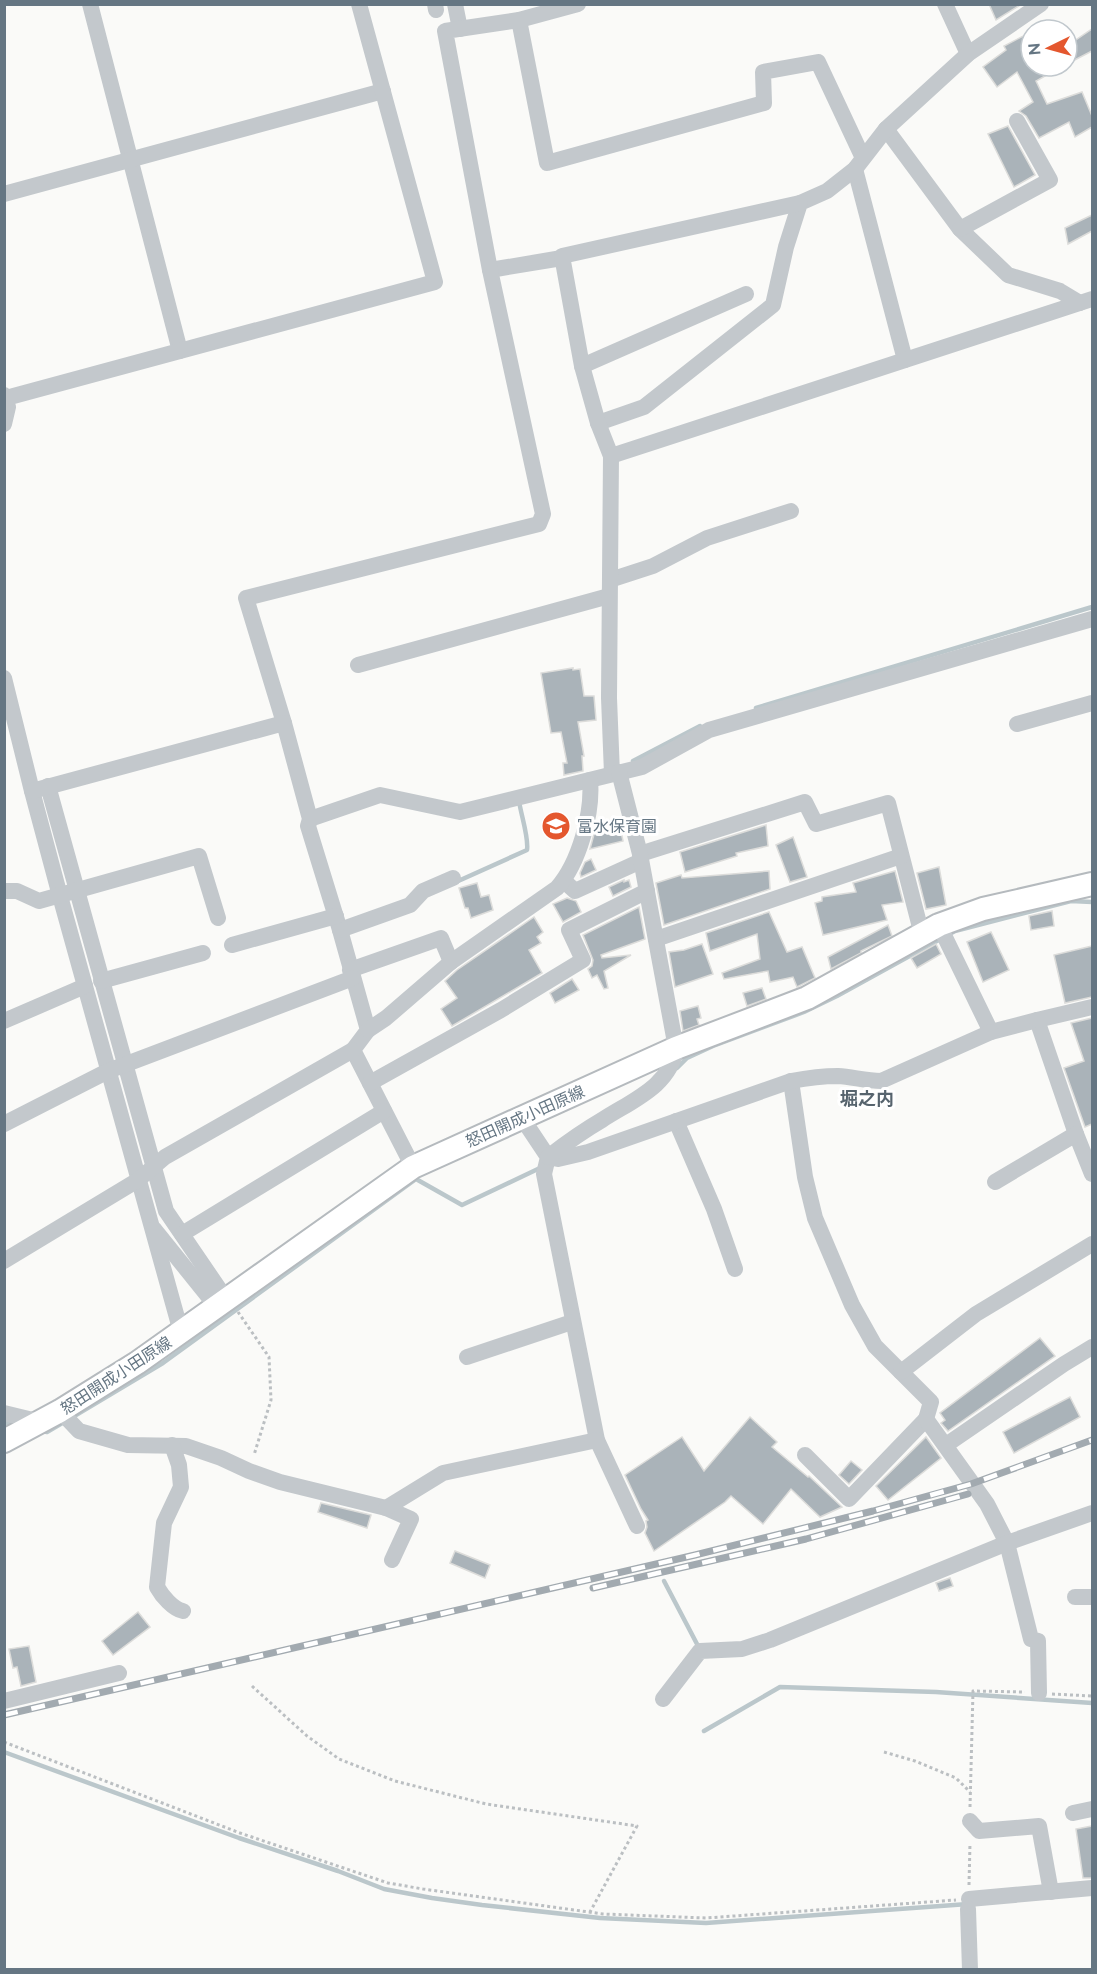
<svg xmlns="http://www.w3.org/2000/svg" width="1097" height="1974" viewBox="0 0 1097 1974" font-family="Raleway,'Noto Sans JP',sans-serif">
	<rect width="100%" height="100%" fill="#fafaf8"/>
	<g fill="none" stroke-linecap="round" stroke-linejoin="round">
		<!-- stream -->
		<g stroke="#bbc7cb" stroke-width="4.5">
			<polyline points="756,708 1092,607"/>
			<polyline points="633,761 700,726"/>
			<path d="M456,882l71,-32c2,-12 -6,-35 -8,-49"/>
			<polyline points="677,1068 687,1058 713,1046 804,1012 837,996 955,931 1071,901 1092,902"/>
			<polyline points="71,1418 163,1363 416,1179 462,1205 540,1168"/>
			<polyline points="4,1422 16,1425"/>
			<polyline points="42,1431 47,1432 64,1422"/>
			<polyline points="664,1581 697,1644"/>
			<polyline points="704,1731 780,1687 936,1692 1092,1703"/>
			<polyline points="4,1752 239,1838 338,1871 384,1889 432,1898 482,1905 600,1918 706,1923 968,1904"/>
		</g>
	</g>
	<!-- building -->
	<g fill="#aab3b9" stroke="#dcdcda" stroke-width="1.5">
		<polygon points="989,4 1022,4 996,20"/>
		<polygon points="1092,29 1092,51 1067,64 1067,46"/>
		<polygon points="1031,32 1031,66 1063,66 1036,81 1047,104 1082,92 1092,116 1092,127 1075,137 1069,122 1039,138 1026,116 1019,111 1033,102 1017,72 997,87 983,67 1006,50 1004,46"/>
		<polygon points="1008,126 1035,175 1014,187 988,134"/>
		<polygon points="1092,215 1092,231 1068,244 1065,228"/>
		<polygon points="573,668 573,670 580,669 584,696 594,696 596,720 578,722 584,756 582,756 583,771 564,775 563,763 567,763 561,732 551,733 541,673"/>
		<polygon points="618,818 623,841 590,849 597,823"/>
		<polygon points="766,825 768,846 736,853 737,856 685,872 680,852"/>
		<polygon points="793,837 807,877 790,882 776,845"/>
		<polygon points="591,859 596,870 581,877 580,873 585,862"/>
		<polygon points="939,867 946,905 926,909 917,873"/>
		<polygon points="769,871 770,889 664,925 656,883 681,875 682,878"/>
		<polygon points="895,871 903,902 882,905 887,920 823,935 815,903 822,901 822,897 856,892 853,883"/>
		<polygon points="624,880 624,882 629,880 631,887 613,896 609,887"/>
		<polygon points="477,883 481,897 489,895 493,910 471,918 468,908 465,908 459,888"/>
		<polygon points="567,898 576,901 581,912 563,922 553,904"/>
		<polygon points="639,907 645,939 601,955 602,958 631,955 604,971 608,988 604,989 597,975 592,978 588,969 592,966 593,960 583,935"/>
		<polygon points="1052,911 1054,926 1031,930 1029,916"/>
		<polygon points="769,912 787,952 802,947 815,978 797,987 793,977 770,982 768,971 724,979 722,973 760,959 757,934 710,951 706,933"/>
		<polygon points="534,917 543,932 537,937 541,943 529,950 542,973 452,1026 441,1009 457,998 445,981 457,970"/>
		<polygon points="888,925 892,936 861,951 861,953 831,969 828,957"/>
		<polygon points="991,932 1009,970 983,982 967,942"/>
		<polygon points="702,944 713,974 675,987 669,952 684,950"/>
		<polygon points="936,944 941,954 917,968 911,958"/>
		<polygon points="1092,946 1092,997 1065,1003 1054,955"/>
		<polygon points="572,979 579,990 555,1003 550,993"/>
		<polygon points="762,988 766,999 747,1006 743,993"/>
		<polygon points="698,1006 701,1018 697,1019 699,1025 683,1031 680,1011"/>
		<polygon points="1092,1018 1092,1124 1085,1127 1064,1068 1084,1061 1071,1023"/>
		<polygon points="1040,1338 1055,1356 948,1431 941,1423 945,1420 940,1413"/>
		<polygon points="1070,1397 1080,1417 1014,1453 1003,1432"/>
		<polygon points="750,1417 777,1442 772,1447 808,1477 809,1476 842,1507 820,1517 791,1489 763,1524 731,1496 725,1502 654,1551 645,1533 647,1527 646,1521 648,1520 641,1509 625,1475 682,1437 704,1471"/>
		<polygon points="926,1437 941,1458 888,1500 876,1486"/>
		<polygon points="851,1461 862,1470 849,1484 839,1475"/>
		<polygon points="321,1503 371,1515 367,1528 318,1512"/>
		<polygon points="455,1551 490,1565 485,1578 450,1563"/>
		<polygon points="950,1578 953,1586 939,1591 936,1583"/>
		<polygon points="138,1612 150,1627 113,1655 102,1641"/>
		<polygon points="29,1646 36,1682 21,1686 17,1667 13,1668 9,1649"/>
		<polygon points="1092,1826 1092,1878 1083,1878 1076,1829"/>
	</g>
	<g fill="none" stroke-linecap="round" stroke-linejoin="round">
		<!-- major casing -->
		<g stroke="#b5babe" stroke-width="26">
			<polyline id="major" points="4,1441 60,1411 137,1363 413,1167 676,1048 807,998 939,925 983,909 1092,884"/>
		</g>
		<!-- path -->
		<g stroke="#bbbfc2" stroke-width="3" stroke-dasharray="3 3" stroke-linecap="butt">
			<polyline points="238,1312 269,1357 271,1400 254,1455"/>
			<polyline points="252,1686 307,1736 339,1759 395,1781 486,1804 637,1826 590,1912"/>
			<polyline points="1052,1694 1092,1696"/>
			<polyline points="4,1742 240,1833 388,1883 423,1889 603,1914 706,1918 956,1900"/>
			<polyline points="884,1752 915,1761 956,1778 970,1792"/>
			<polyline points="970,1807 973,1691 1025,1692"/>
			<polyline points="969,1885 970,1843"/>
		</g>
		<!-- minor -->
		<g stroke="#c3c8cc" stroke-width="16">
			<polyline points="90,4 180,351"/>
			<polyline points="435,4 436,10"/>
			<polyline points="455,4 460,29"/>
			<polyline points="945,4 968,54"/>
			<polyline points="519,20 547,163 764,103 763,72 818,62 863,158"/>
			<polyline points="886,129 960,229 1008,275 1060,291 1080,303"/>
			<polyline points="855,169 905,360"/>
			<polyline points="4,194 383,91"/>
			<polyline points="960,229 1050,180 1017,121"/>
			<polyline points="490,270 562,258"/>
			<polyline points="582,366 746,294"/>
			<polyline points="4,395 8,407 4,424"/>
			<polyline points="6,398 435,282 359,4"/>
			<polyline points="598,423 644,407 773,305 786,247 800,203 827,191 855,169 886,129 968,54 1041,4"/>
			<polyline points="611,456 598,423 582,366 562,256 800,203"/>
			<polyline points="610,580 653,566 707,538 791,511"/>
			<polyline points="358,665 609,596"/>
			<polyline points="4,678 32,791 60,896 181,1332"/>
			<polyline points="284,723 246,598 539,524 543,514 490,270 445,31 519,20 578,4"/>
			<polyline points="1017,724 1092,703"/>
			<polyline points="612,774 609,698 611,456 1092,299"/>
			<polyline points="48,786 166,1211 226,1299"/>
			<polyline points="32,791 284,723 310,819 308,826 340,930 368,1030 353,1050 413,1167"/>
			<polyline points="310,819 380,795 460,812 642,767 709,730 1092,619"/>
			<polyline points="640,854 805,802 816,824 888,803 922,935"/>
			<polyline points="564,881 575,891 641,861"/>
			<polyline points="4,891 17,891 39,901 199,856 218,918"/>
			<polyline points="939,925 991,1032 1037,1020 1076,1134 1092,1174"/>
			<polyline points="340,930 410,905 423,891 453,878"/>
			<polyline points="656,939 901,856"/>
			<polyline points="232,945 336,916"/>
			<polyline points="350,970 441,938 451,962"/>
			<polyline points="101,981 203,953"/>
			<polyline points="1037,1020 1092,1007"/>
			<polyline points="4,1021 85,986"/>
			<path d="M368,1030l18,-12 65,-56 106,-74c22,-25 36,-75 33,-108"/>
			<polyline points="791,1081 805,1177 815,1218 852,1305 875,1346 931,1402 926,1419 849,1499 805,1455"/>
			<polyline points="370,1083 501,1010 583,960 569,930 647,891"/>
			<polyline points="522,1118 548,1157 544,1174 597,1440 637,1526"/>
			<polyline points="676,1121 714,1209 735,1269"/>
			<polyline points="4,1124 108,1071 353,978"/>
			<path d="M548,1157l10,2 30,-7 203,-71c16,-3 31,-5 47,-5 15,1 28,5 43,5l110,-49"/>
			<path d="M548,1157c17,-13 35,-26 54,-37 29,-19 69,-34 74,-72l-36,-194 -21,-82"/>
			<polyline points="995,1182 1076,1134"/>
			<polyline points="154,1229 216,1306"/>
			<polyline points="182,1234 384,1111"/>
			<polyline points="4,1261 138,1180 165,1157 353,1050"/>
			<polyline points="467,1357 572,1322"/>
			<polyline points="901,1372 976,1314 1092,1244"/>
			<polyline points="60,1411 79,1431 128,1445 186,1446 221,1458 249,1471 280,1482 386,1508 411,1519 392,1560"/>
			<polyline points="4,1413 41,1422"/>
			<polyline points="926,1419 987,1504 1007,1543 1031,1639 1038,1641 1039,1693"/>
			<path d="M172,1445l7,20 2,22 -17,36 -7,64c5,9 16,22 26,24"/>
			<polyline points="946,1445 1064,1364 1092,1347"/>
			<polyline points="386,1508 443,1473 597,1440"/>
			<polyline points="1075,1597 1092,1597"/>
			<polyline points="663,1699 700,1651 742,1649 770,1640 1007,1543 1092,1513"/>
			<polyline points="4,1701 119,1673"/>
			<polyline points="1073,1813 1092,1809"/>
			<polyline points="970,1821 979,1831 1039,1826 1051,1892"/>
			<polyline points="969,1899 1092,1888"/>
			<polyline points="968,1909 970,1970"/>
		</g>
		<!-- major -->
		<use href="#major" stroke="#fff" stroke-width="22"/>
		<!-- rail casing -->
		<g stroke="#a2aab0" stroke-width="7">
			<g id="rail">
				<polyline points="593,1588 806,1539 968,1494"/>
				<polyline points="4,1715 695,1555 873,1511 971,1484 1092,1440"/>
			</g>
		</g>
		<!-- rail -->
		<use href="#rail" stroke="#fff" stroke-width="4.5" stroke-dasharray="14" stroke-linecap="butt"/>
	</g>
	<!-- icons -->
	<defs>
		<g id="school-disc" transform="scale(1.5)"><circle r="9.5" fill="#e4572e" stroke="#fff"/><path d="M0-5L7-2L0 1L-7-2ZM-4 1L0 2.5L4 1V4Q0 6-4 4Z" fill="#fff"/></g>
	</defs>
	<g fill-rule="evenodd">
		<use href="#school-disc" x="556" y="826"/>
	</g>
	<g text-anchor="middle" stroke-width="6" stroke-linejoin="round" paint-order="stroke">
		<!-- poi labels -->
		<g font-size="16" fill="#657683" stroke="#fff" text-anchor="start">
			<text x="577" y="832">富水保育園</text>
		</g>
		<!-- street labels -->
		<g font-size="16" fill="#657683" stroke="#fff">
			<text transform="translate(525 1116) rotate(-24)" y="6">怒田開成小田原線</text>
			<text transform="translate(116 1375) rotate(-33)" y="6">怒田開成小田原線</text>
		</g>
		<!-- neighbourhood labels -->
		<g font-size="18" font-weight="bold" fill="#57646e" stroke="#fff">
			<text x="867" y="1105">堀之内</text>
		</g>
	</g>
	<!-- border -->
	<rect width="1097" height="1974" fill="none" stroke="#657683" stroke-width="12"/>
	<!-- north arrow -->
	<g transform="translate(1049 48) rotate(265)"><circle r="28" fill="#ffffff" stroke="#c1c8cd" stroke-width="1.5"/>
	<path d="M0-4.5L10 22L0 15L-10 22Z" fill="#e4572e"/>
	<text y="-9" font-size="16" font-weight="bold" text-anchor="middle" fill="#657683">N</text>
	</g>
</svg>
